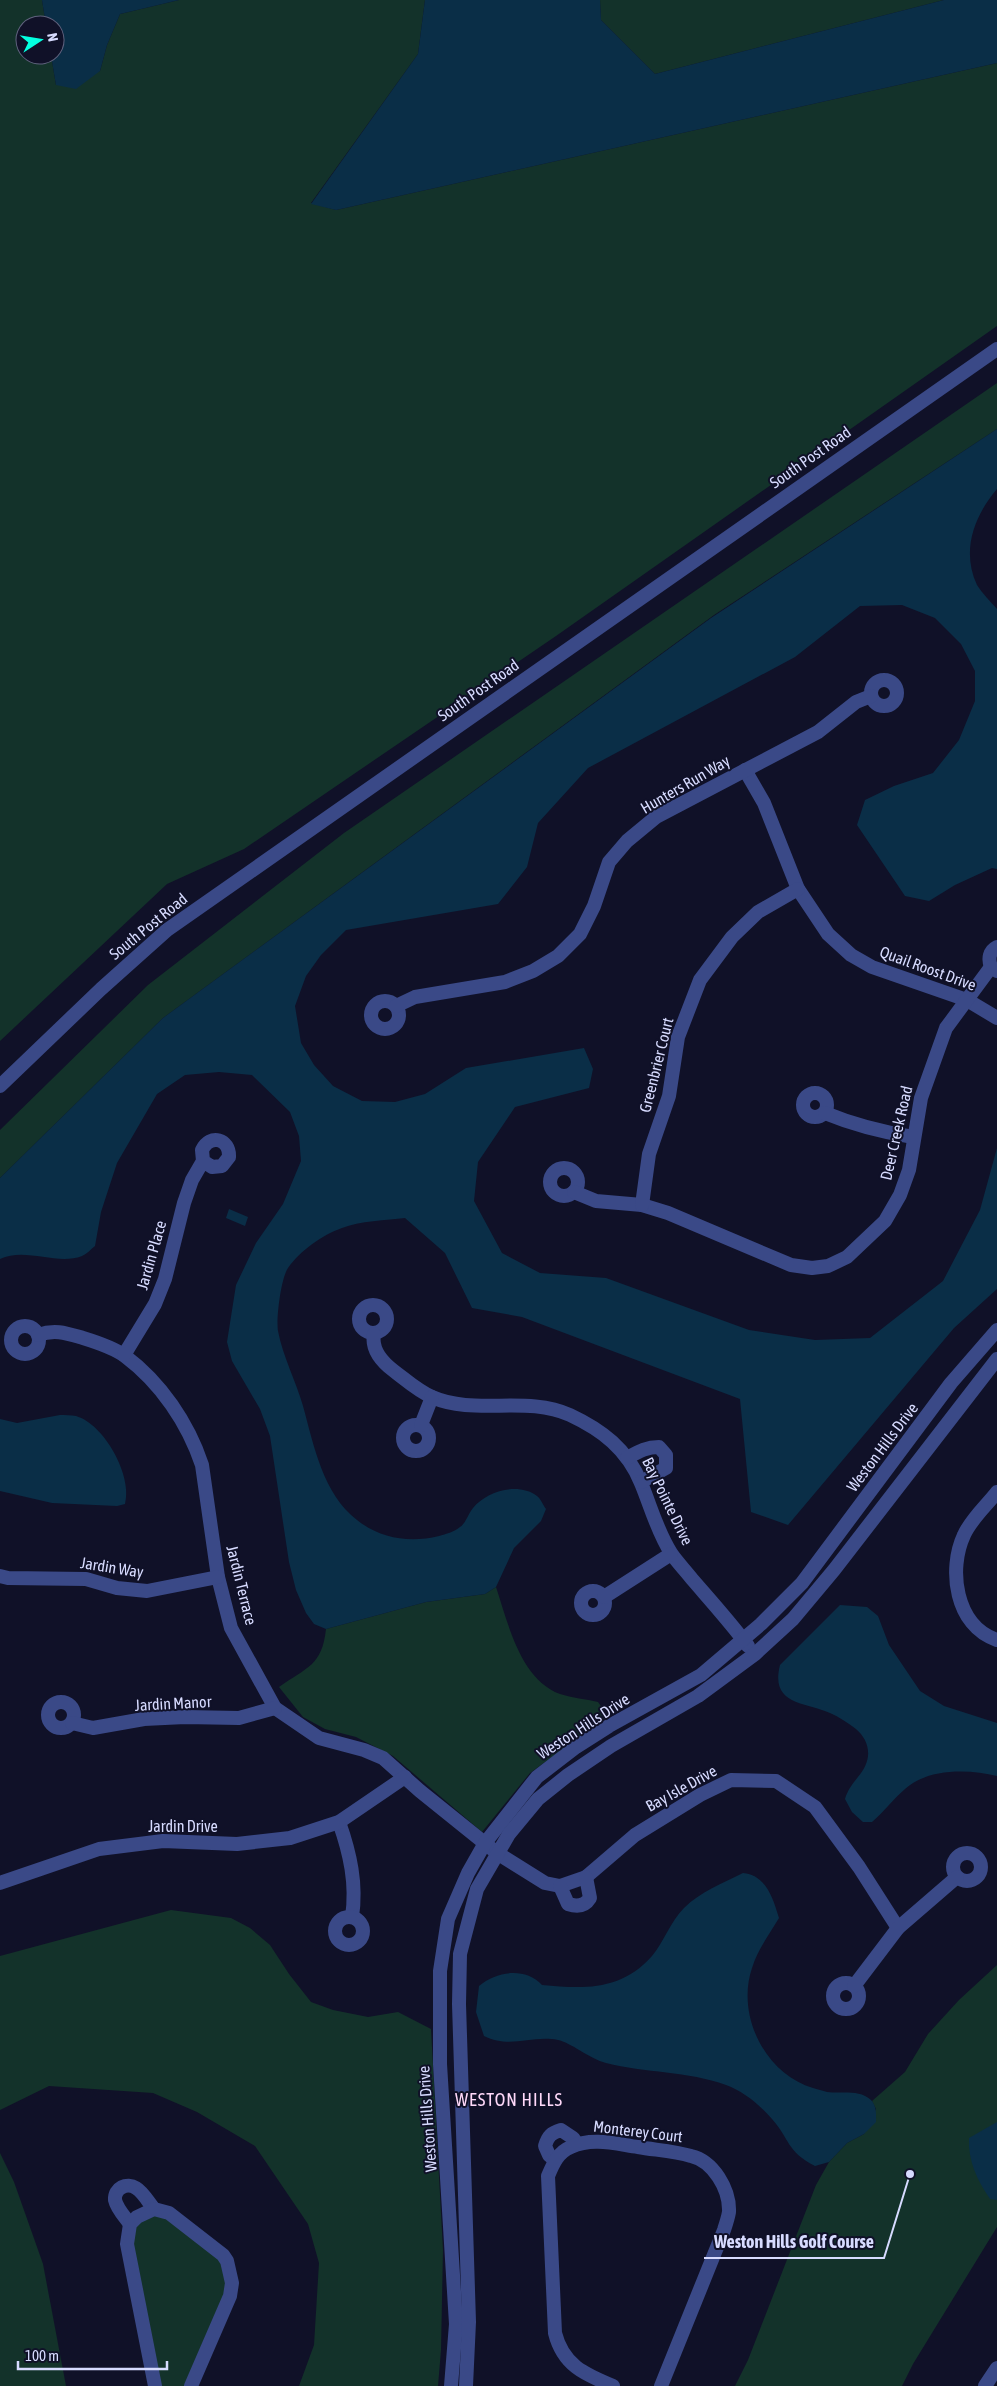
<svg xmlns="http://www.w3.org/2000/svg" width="997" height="2386" viewBox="0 0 997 2386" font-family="'Asap Condensed',sans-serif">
	<rect width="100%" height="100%" fill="#101128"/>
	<!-- green -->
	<g fill="#13322a">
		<polygon points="0,0 42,0 46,25 25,25 25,55 51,55 56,85 100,71 107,45 120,14 179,0 425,0 418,54 311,203 336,210 997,63 997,326 556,636 244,849 167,884 0,1041"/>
		<polygon points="600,0 944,0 655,74 601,20"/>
		<polygon points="997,383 997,429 714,615 163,1018 0,1178 0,1130 148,985 344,833"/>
		<path d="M496,1587c12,36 24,92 64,107 12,4 26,5 38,8l10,14 -78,57 -48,59 -89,-76 -37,-19 -31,-8 -22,-12 -24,-30c28,-20 43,-21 47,-58l100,-27 59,-8z"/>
		<polygon points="171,1910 231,1918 250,1928 270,1945 289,1974 311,2002 333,2010 368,2017 398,2012 431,2029 443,2250 441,2350 438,2386 299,2386 314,2345 319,2263 308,2224 255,2146 197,2112 153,2093 49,2086 0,2110 0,1956"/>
		<polygon points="997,1965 997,2227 913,2364 902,2386 735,2386 748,2360 816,2185 829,2162 847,2143 864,2134 876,2109 872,2101 905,2072 928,2034 959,2000"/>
		<polygon points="0,2153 14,2182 43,2264 66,2386 0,2386"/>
		<polygon points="154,2209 223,2255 232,2283 191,2386 155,2386 127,2244 137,2217"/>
	</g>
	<!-- water -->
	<g fill="#0a2e47">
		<polygon points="42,0 179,0 120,14 107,45 100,71 76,89 56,85 51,55 55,55 55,25 46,25"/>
		<polygon points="425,0 600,0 601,20 655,74 944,0 997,0 997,63 336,210 311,204 418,54"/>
		<path d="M997,429v60c-23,27 -36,62 -20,96 5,8 14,17 20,24v260l-5,-1 -37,17 -26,16 -24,-5 -48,-71 8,-25 29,-14 39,-13 26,-33 16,-39v-30l-14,-27 -26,-26 -33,-13 -42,1 -65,51 -207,111 -50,55 -11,44 -29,37 -152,26 -25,25 -15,21 -11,30 6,37 13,22 19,21 29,15 33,1 30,-8 41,-26 118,-20 9,21 -4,19 -74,19 -37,55 -4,39 28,52 38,20 66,5 143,52 66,10 55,-2 73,-57 37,-71 17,-62v141l-43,39 -166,197 -37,-13 -11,-113 -218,-82 -50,-9 -27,-55 -40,-35c-18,2 -46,3 -63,10 -20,7 -42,23 -54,40 -7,10 -12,51 -10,63 5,26 18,50 25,75 11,40 20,88 54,114 24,19 53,23 82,16 7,-2 15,-4 21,-9 6,-4 8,-13 13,-19 14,-17 45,-26 64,-12 4,3 6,9 9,13l-5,12 -27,27 -18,39 -11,7 -59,8 -100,27 -12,-5 -8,-11 -10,-23 -7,-28 -19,-126 -10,-27 -28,-48 -5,-19 9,-57 20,-42 27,-39 18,-43 -2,-25 -9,-24 -38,-37 -33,-3 -34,3 -28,19 -40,69 -16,49 -6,34c-4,3 -8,8 -13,10 -25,10 -56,-9 -82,3v-81l163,-160 548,-400z"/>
		<polygon points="229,1209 248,1217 245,1226 226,1218"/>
		<path d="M60,1415c5,0 11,0 16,1 28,8 57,60 49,88l-8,2 -65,-3 -52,-12v-72l17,4z"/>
		<path d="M840,1605l27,2 11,9 11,29 31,46 24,15 53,17v53c-28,-7 -69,-8 -92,13 -12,10 -21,23 -33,33h-9l-11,-10 -7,-13c5,-18 21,-25 23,-43 1,-11 -4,-20 -12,-27 -8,-6 -17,-12 -26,-16 -26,-11 -60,-8 -50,-48z"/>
		<path d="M743,1873c23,2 30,25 36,45 -10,17 -21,31 -27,50 -16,47 13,106 61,120 4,1 10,3 14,4 15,2 32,-3 44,8 6,6 5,15 5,22l-12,12 -17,9 -18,19 -14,4c-29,-15 -25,-27 -43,-47 -12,-14 -29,-28 -46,-34 -38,-14 -81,-12 -120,-22 -16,-4 -36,-21 -48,-23 -27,-5 -48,9 -74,-4l-8,-24 3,-26c18,-15 46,-19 63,-1 42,4 79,6 110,-29 12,-14 18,-34 32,-48 16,-16 39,-25 59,-35z"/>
		<path d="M997,2122v78l-7,-1c-13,-19 -22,-38 -21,-61z"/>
	</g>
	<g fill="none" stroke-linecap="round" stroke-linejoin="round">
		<!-- minor -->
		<g stroke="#3a4987" stroke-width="14">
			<circle cx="884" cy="693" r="13"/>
			<polyline points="745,770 764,803 798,889 828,934 851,955 872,967 967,1000 997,1018"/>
			<path d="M997,947c-8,4 -9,12 -6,20l6,4"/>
			<circle cx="385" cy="1015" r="14"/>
			<polyline points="396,1006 415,997 505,982 533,971 558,956 580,934 594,906 609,862 627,841 656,817 818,732 856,702 871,696"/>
			<polyline points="0,1086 101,989 167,930 997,349"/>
			<circle cx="815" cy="1105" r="12"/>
			<path d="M825,1113c29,12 57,19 88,24"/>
			<circle cx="564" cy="1182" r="14"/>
			<polyline points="574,1192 596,1201 642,1205 668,1213 791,1265 812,1268 828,1266 847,1257 885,1221 900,1195 909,1170 921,1098 946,1028 991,967"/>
			<polyline points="642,1205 649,1154 669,1096 678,1037 700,980 732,937 758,912 798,889"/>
			<circle cx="373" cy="1319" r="14"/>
			<circle cx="25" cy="1340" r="14"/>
			<path d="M374,1334c-3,16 8,28 20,37 12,9 24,20 38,26 43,19 94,-2 138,18 32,15 57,34 71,68 10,24 16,48 30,70 6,9 14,17 21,26 19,22 39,44 56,67"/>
			<path d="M38,1335c17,-6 28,-2 45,3 13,4 31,10 42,18 36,27 63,67 77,109l16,112 13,51 44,80 44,30 45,12 19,8 37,33 77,62 48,30 15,3 26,-9 49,-42 65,-40 31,-15 45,1 39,26 44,60 39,61"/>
			<path d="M124,1355l31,-51 10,-25 19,-76 8,-23 11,-19 -1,-11c8,-17 28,-11 27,7l-7,9 -10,1 -9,-6"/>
			<circle cx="416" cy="1438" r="13"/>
			<polyline points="421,1425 432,1397"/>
			<path d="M627,1458c11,-6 19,-11 32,-11l7,8v13l-25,14"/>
			<path d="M997,1492c-10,13 -26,27 -33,43 -16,34 -9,91 33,105"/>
			<polyline points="0,1576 8,1578 86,1579 117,1588 147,1591 218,1577"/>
			<circle cx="593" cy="1603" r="12"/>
			<polyline points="604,1597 671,1554"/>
			<circle cx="61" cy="1715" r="13"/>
			<polyline points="72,1723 93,1728 144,1719 185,1717 239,1718 275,1708"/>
			<path d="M339,1822c11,31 18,62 13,95"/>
			<circle cx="967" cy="1867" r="14"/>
			<polyline points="0,1883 99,1849 163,1841 237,1844 290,1838 339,1822 405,1777"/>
			<path d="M560,1886l8,18c9,3 17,2 22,-6l-4,-21"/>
			<circle cx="349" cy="1931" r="14"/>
			<circle cx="846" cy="1996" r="13"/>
			<polyline points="854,1986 898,1928 957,1877"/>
			<path d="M555,2160l-6,-5 -4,-9c3,-10 6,-13 16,-16l12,8 4,6"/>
			<path d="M130,2224c-5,-7 -13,-15 -15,-24 -1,-12 12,-18 21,-12 7,4 13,15 18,21"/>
			<polyline points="155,2386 127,2244 130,2224 137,2217 154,2209 169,2213 223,2255 227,2261 232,2283 230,2296 191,2386"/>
			<polyline points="451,2386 456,2324 440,2064 440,1971 448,1919 468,1873 485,1843 537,1777 576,1747 609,1726 701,1675 761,1624 802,1583 951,1383 997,1330"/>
			<polyline points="466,2386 469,2322 459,2004 460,1954 477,1889 509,1834 538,1799 568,1775 611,1746 698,1696 755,1654 793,1619 834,1570 997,1359"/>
			<path d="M613,2386c-29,-12 -50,-21 -58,-53l-7,-157c5,-12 10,-24 23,-29 21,-10 45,-3 67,0 17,3 36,4 53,9 22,5 39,33 38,56 -1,6 -3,12 -5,18l-63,156"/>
			<polyline points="985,2386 997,2368"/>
		</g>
	</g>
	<g text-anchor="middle" stroke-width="4" stroke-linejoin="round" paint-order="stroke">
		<!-- street labels -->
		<g font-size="16" fill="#d7dbff" stroke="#101128">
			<text transform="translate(810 457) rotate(-35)" y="6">South Post Road</text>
			<text transform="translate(478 690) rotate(-35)" y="6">South Post Road</text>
			<text transform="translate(685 784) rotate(-30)" y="6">Hunters Run Way</text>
			<text transform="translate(148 926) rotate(-39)" y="6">South Post Road</text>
			<text transform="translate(928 968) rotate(20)" y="6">Quail Roost Drive</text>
			<text transform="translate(656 1065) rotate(-76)" y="6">Greenbrier Court</text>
			<text transform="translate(896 1133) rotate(-77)" y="6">Deer Creek Road</text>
			<text transform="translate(151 1255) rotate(-74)" y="6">Jardin Place</text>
			<text transform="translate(882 1447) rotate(-53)" y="6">Weston Hills Drive</text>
			<text transform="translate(668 1501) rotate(64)" y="6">Bay Pointe Drive</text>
			<text transform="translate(112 1567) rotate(9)" y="6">Jardin Way</text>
			<text transform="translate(242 1585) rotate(76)" y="6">Jardin Terrace</text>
			<text transform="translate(173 1703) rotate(-3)" y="6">Jardin Manor</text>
			<text transform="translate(583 1726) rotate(-33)" y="6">Weston Hills Drive</text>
			<text transform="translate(681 1788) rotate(-29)" y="6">Bay Isle Drive</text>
			<text x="183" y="1832">Jardin Drive</text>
			<text transform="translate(427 2119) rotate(-94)" y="6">Weston Hills Drive</text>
			<text transform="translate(638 2131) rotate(7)" y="6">Monterey Court</text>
		</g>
		<!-- neighbourhood labels -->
		<g font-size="18" letter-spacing="1" fill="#ffd9fa" stroke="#101128">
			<text x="509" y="2106">WESTON HILLS</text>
		</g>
	</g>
	<!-- callouts -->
	<path fill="none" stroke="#d7dbff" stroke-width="2" d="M910 2174L884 2258H704"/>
	<circle fill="#d7dbff" stroke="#101128" stroke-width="2" cx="910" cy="2174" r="5"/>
	<g font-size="18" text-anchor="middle" font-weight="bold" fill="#d7dbff" stroke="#101128" stroke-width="4" stroke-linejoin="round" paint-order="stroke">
		<text x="794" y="2248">Weston Hills Golf Course</text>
	</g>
	<!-- north arrow -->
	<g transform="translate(40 40) rotate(78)"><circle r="24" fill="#101128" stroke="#60627e"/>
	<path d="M0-4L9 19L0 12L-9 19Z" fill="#03ffe0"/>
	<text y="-8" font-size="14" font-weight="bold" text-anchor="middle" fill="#d7dbff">N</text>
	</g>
	<!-- scale -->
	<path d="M18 2361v8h149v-8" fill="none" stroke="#d7dbff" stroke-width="2.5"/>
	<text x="25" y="2361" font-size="15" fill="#d7dbff" stroke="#101128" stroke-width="4" paint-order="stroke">100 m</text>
</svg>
